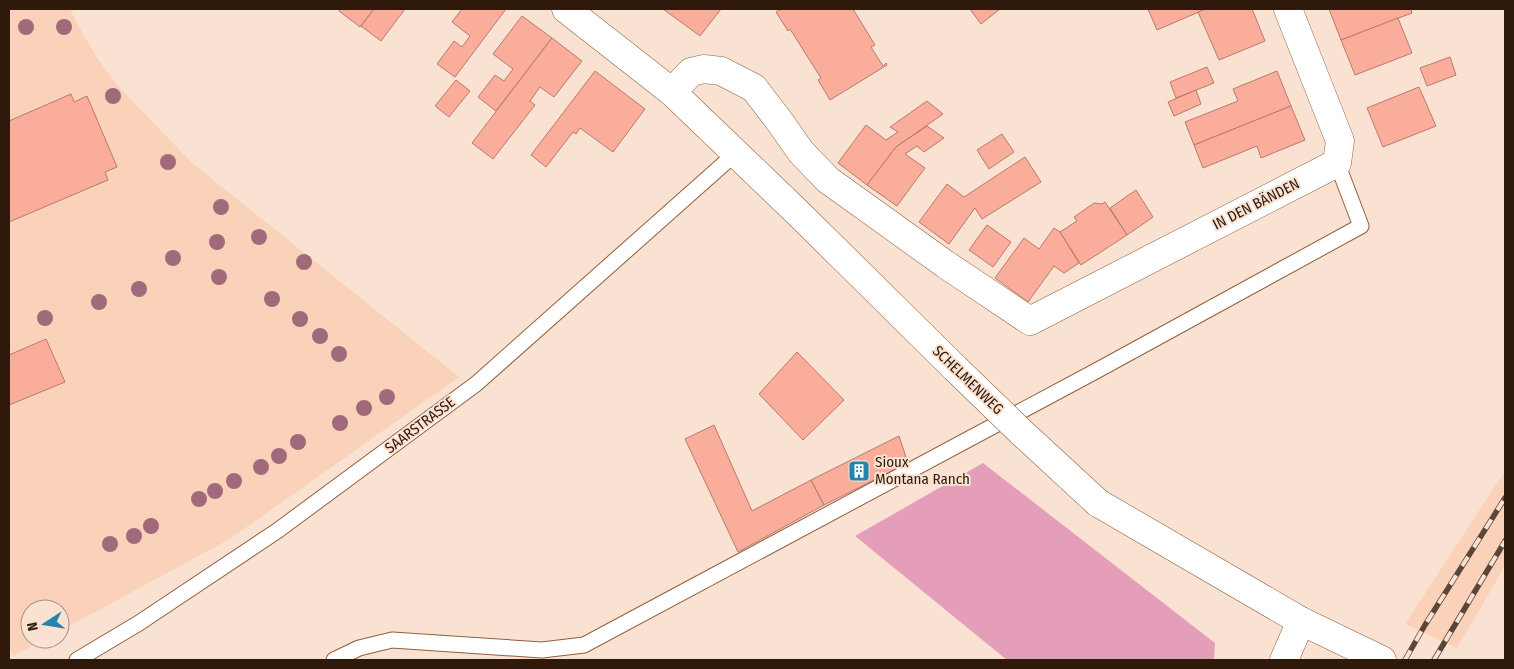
<svg xmlns="http://www.w3.org/2000/svg" width="1514" height="669" viewBox="0 0 1514 669" font-family="'Fira Sans Condensed',sans-serif">
	<rect width="100%" height="100%" fill="#fae2d3"/>
	<!-- built -->
	<g fill="#fad2b9">
		<polygon points="9,9 70,9 79,27 96,56 118,86 191,162 459,377 230,539 60,631 60,609 30,609 30,639 45,639 13,656 9,646"/>
		<polygon points="1505,471 1505,566 1457,648 1405,624"/>
	</g>
	<!-- green -->
	<polygon fill="#e49eb9" points="983,463 1215,643 1214,660 1007,660 855,536"/>
	<!-- building -->
	<g fill="#f9ad9a" stroke="#b97a6a">
		<polygon points="340,9 374,9 360,27 339,11"/>
		<polygon points="374,9 405,9 381,41 361,26"/>
		<polygon points="462,9 506,9 455,77 437,64 454,41 462,47 470,36 452,22"/>
		<polygon points="663,9 721,9 700,36"/>
		<polygon points="781,9 853,9 875,45 871,47 883,66 886,63 887,65 830,100 818,80 821,78 790,29 788,31 776,12"/>
		<polygon points="970,9 1000,9 981,24"/>
		<polygon points="1148,9 1200,9 1201,11 1157,30"/>
		<polygon points="1206,9 1252,9 1265,41 1219,60 1198,12"/>
		<polygon points="1329,9 1411,9 1412,13 1341,40"/>
		<polygon points="522,16 552,38 496,111 478,97 495,75 504,81 513,69 493,54"/>
		<polygon points="1398,18 1412,53 1355,75 1341,40"/>
		<polygon points="552,38 582,61 554,97 540,87 530,101 535,105 493,159 472,143"/>
		<polygon points="1450,57 1456,75 1427,86 1420,68"/>
		<polygon points="1207,67 1214,83 1176,98 1170,82"/>
		<polygon points="595,71 645,109 613,152 580,128 576,134 573,132 546,167 531,155"/>
		<polygon points="1277,71 1291,106 1194,145 1185,122 1238,101 1233,89"/>
		<polygon points="456,80 470,91 449,117 435,106"/>
		<polygon points="1419,87 1436,126 1383,147 1367,108"/>
		<polygon points="1196,90 1201,104 1174,116 1168,102"/>
		<polygon points="71,94 74,102 87,96 117,167 105,172 108,180 9,222 9,121"/>
		<polygon points="927,101 943,114 896,147 867,185 838,163 866,125 886,140 898,132 890,127"/>
		<polygon points="1291,106 1305,140 1261,158 1257,146 1203,168 1194,145"/>
		<polygon points="927,126 944,138 924,152 917,146 905,154 925,168 897,206 867,185 896,147"/>
		<polygon points="1002,134 1014,152 989,169 977,150"/>
		<polygon points="1025,157 1041,182 982,219 975,208 949,244 919,222 947,184 964,197"/>
		<polygon points="1136,190 1153,217 1127,235 1110,208"/>
		<polygon points="1105,202 1127,235 1081,265 1060,232 1077,221 1074,217 1094,203 1102,204"/>
		<polygon points="987,225 1011,242 993,267 969,250"/>
		<polygon points="1054,228 1060,232 1079,263 1064,273 1054,266 1028,302 995,278 1024,238 1039,249"/>
		<polygon points="46,339 65,382 9,405 9,355"/>
		<polygon points="797,352 844,400 803,440 759,394"/>
		<polygon points="714,425 752,511 811,480 824,505 738,552 685,439"/>
		<polygon points="899,436 908,463 824,505 811,480"/>
	</g>
	<g fill="none" stroke-linecap="round" stroke-linejoin="round">
		<!-- lane casing -->
		<g stroke="#925f3c" stroke-width="17">
			<g id="lane">
				<polyline points="77,660 139,623 277,531 476,384 736,153"/>
				<polyline points="334,660 359,648 392,640 542,650 584,645 1096,371 1361,226 1337,163"/>
			</g>
		</g>
		<!-- street casing -->
		<g stroke="#925f3c" stroke-width="29">
			<polyline id="street" points="672,92 691,72 704,69 721,71 754,88 780,122 801,152 828,180 945,264 1030,321 1337,163 1340,141 1288,9"/>
		</g>
		<!-- secondary casing -->
		<g stroke="#925f3c" stroke-width="29">
			<g id="secondary">
				<polyline points="566,9 672,92 798,213 955,368"/>
				<polyline points="1098,503 1301,621 1382,660"/>
				<polyline points="1284,660 1301,621"/>
			</g>
		</g>
		<!-- lane -->
		<use href="#lane" stroke="#fff" stroke-width="15"/>
		<!-- street -->
		<use href="#street" stroke="#fff" stroke-width="28"/>
		<!-- secondary -->
		<use href="#secondary" stroke="#fff" stroke-width="28"/>
		<!-- rail casing -->
		<g stroke="#5c4637" stroke-width="5.5">
			<g id="rail">
				<polyline points="1405,660 1425,625 1505,498"/>
				<polyline points="1434,660 1505,541"/>
			</g>
		</g>
		<!-- rail -->
		<use href="#rail" stroke="#fae2d3" stroke-width="4" stroke-dasharray="11" stroke-linecap="butt"/>
		<!-- secondary-bridge casing -->
		<g stroke="#925f3c" stroke-width="29" stroke-linecap="butt">
			<polyline id="secondary-bridge" points="955,368 1020,431 1098,503"/>
		</g>
		<!-- secondary-bridge -->
		<use href="#secondary-bridge" stroke="#fff" stroke-width="28"/>
	</g>
	<!-- trees -->
	<g fill="#a16a7b">
		<circle cx="26" cy="27" r="8"/>
		<circle cx="64" cy="27" r="8"/>
		<circle cx="113" cy="96" r="8"/>
		<circle cx="168" cy="162" r="8"/>
		<circle cx="221" cy="207" r="8"/>
		<circle cx="259" cy="237" r="8"/>
		<circle cx="217" cy="242" r="8"/>
		<circle cx="173" cy="258" r="8"/>
		<circle cx="304" cy="262" r="8"/>
		<circle cx="219" cy="277" r="8"/>
		<circle cx="139" cy="289" r="8"/>
		<circle cx="272" cy="299" r="8"/>
		<circle cx="99" cy="302" r="8"/>
		<circle cx="45" cy="318" r="8"/>
		<circle cx="300" cy="319" r="8"/>
		<circle cx="320" cy="336" r="8"/>
		<circle cx="339" cy="354" r="8"/>
		<circle cx="387" cy="397" r="8"/>
		<circle cx="364" cy="408" r="8"/>
		<circle cx="340" cy="423" r="8"/>
		<circle cx="298" cy="442" r="8"/>
		<circle cx="279" cy="456" r="8"/>
		<circle cx="261" cy="467" r="8"/>
		<circle cx="234" cy="481" r="8"/>
		<circle cx="215" cy="491" r="8"/>
		<circle cx="199" cy="499" r="8"/>
		<circle cx="151" cy="526" r="8"/>
		<circle cx="134" cy="536" r="8"/>
		<circle cx="110" cy="544" r="8"/>
	</g>
	<!-- icons -->
	<defs>
		<g id="building-square" transform="scale(1.125)"><rect x="-9" y="-9" width="18" height="18" rx="4" fill="#2583af" stroke="#fae2d3"/><path d="M-4-6H4V6H1V3H-1V6H-4ZM-2.5-4.3h1.7v1.8h-1.7ZM.8-4.3h1.7v1.8H.8ZM-2.5-1h1.7V.8h-1.7ZM.8-1h1.7V.8H.8Z" fill="#fff"/></g>
	</defs>
	<g fill-rule="evenodd">
		<use href="#building-square" x="859" y="471"/>
	</g>
	<g text-anchor="middle" stroke-width="4" stroke-linejoin="round" paint-order="stroke">
		<!-- street labels -->
		<g font-size="15" fill="#2e190a" stroke="#fae2d3">
			<text transform="translate(1256 204) rotate(-27)" y="5">IN DEN BÄNDEN</text>
			<text transform="translate(968 380) rotate(44)" y="5">SCHELMENWEG</text>
			<text transform="translate(420 425) rotate(-37)" y="5">SAARSTRASSE</text>
		</g>
		<!-- poi labels -->
		<g font-size="15" fill="#2e190a" stroke="#fae2d3" text-anchor="start">
			<text x="875" y="467">Sioux<tspan x="875" dy="17">Montana Ranch</tspan></text>
		</g>
	</g>
	<!-- border -->
	<rect width="1514" height="669" fill="none" stroke="#2e190a" stroke-width="20"/>
	<!-- north arrow -->
	<g transform="translate(45 624) rotate(258)"><circle r="24" fill="#fae2d3" stroke="#a89283"/>
	<path d="M0-4L9 19L0 12L-9 19Z" fill="#2583af"/>
	<text y="-8" font-size="14" font-weight="bold" text-anchor="middle" fill="#2e190a">N</text>
	</g>
</svg>
